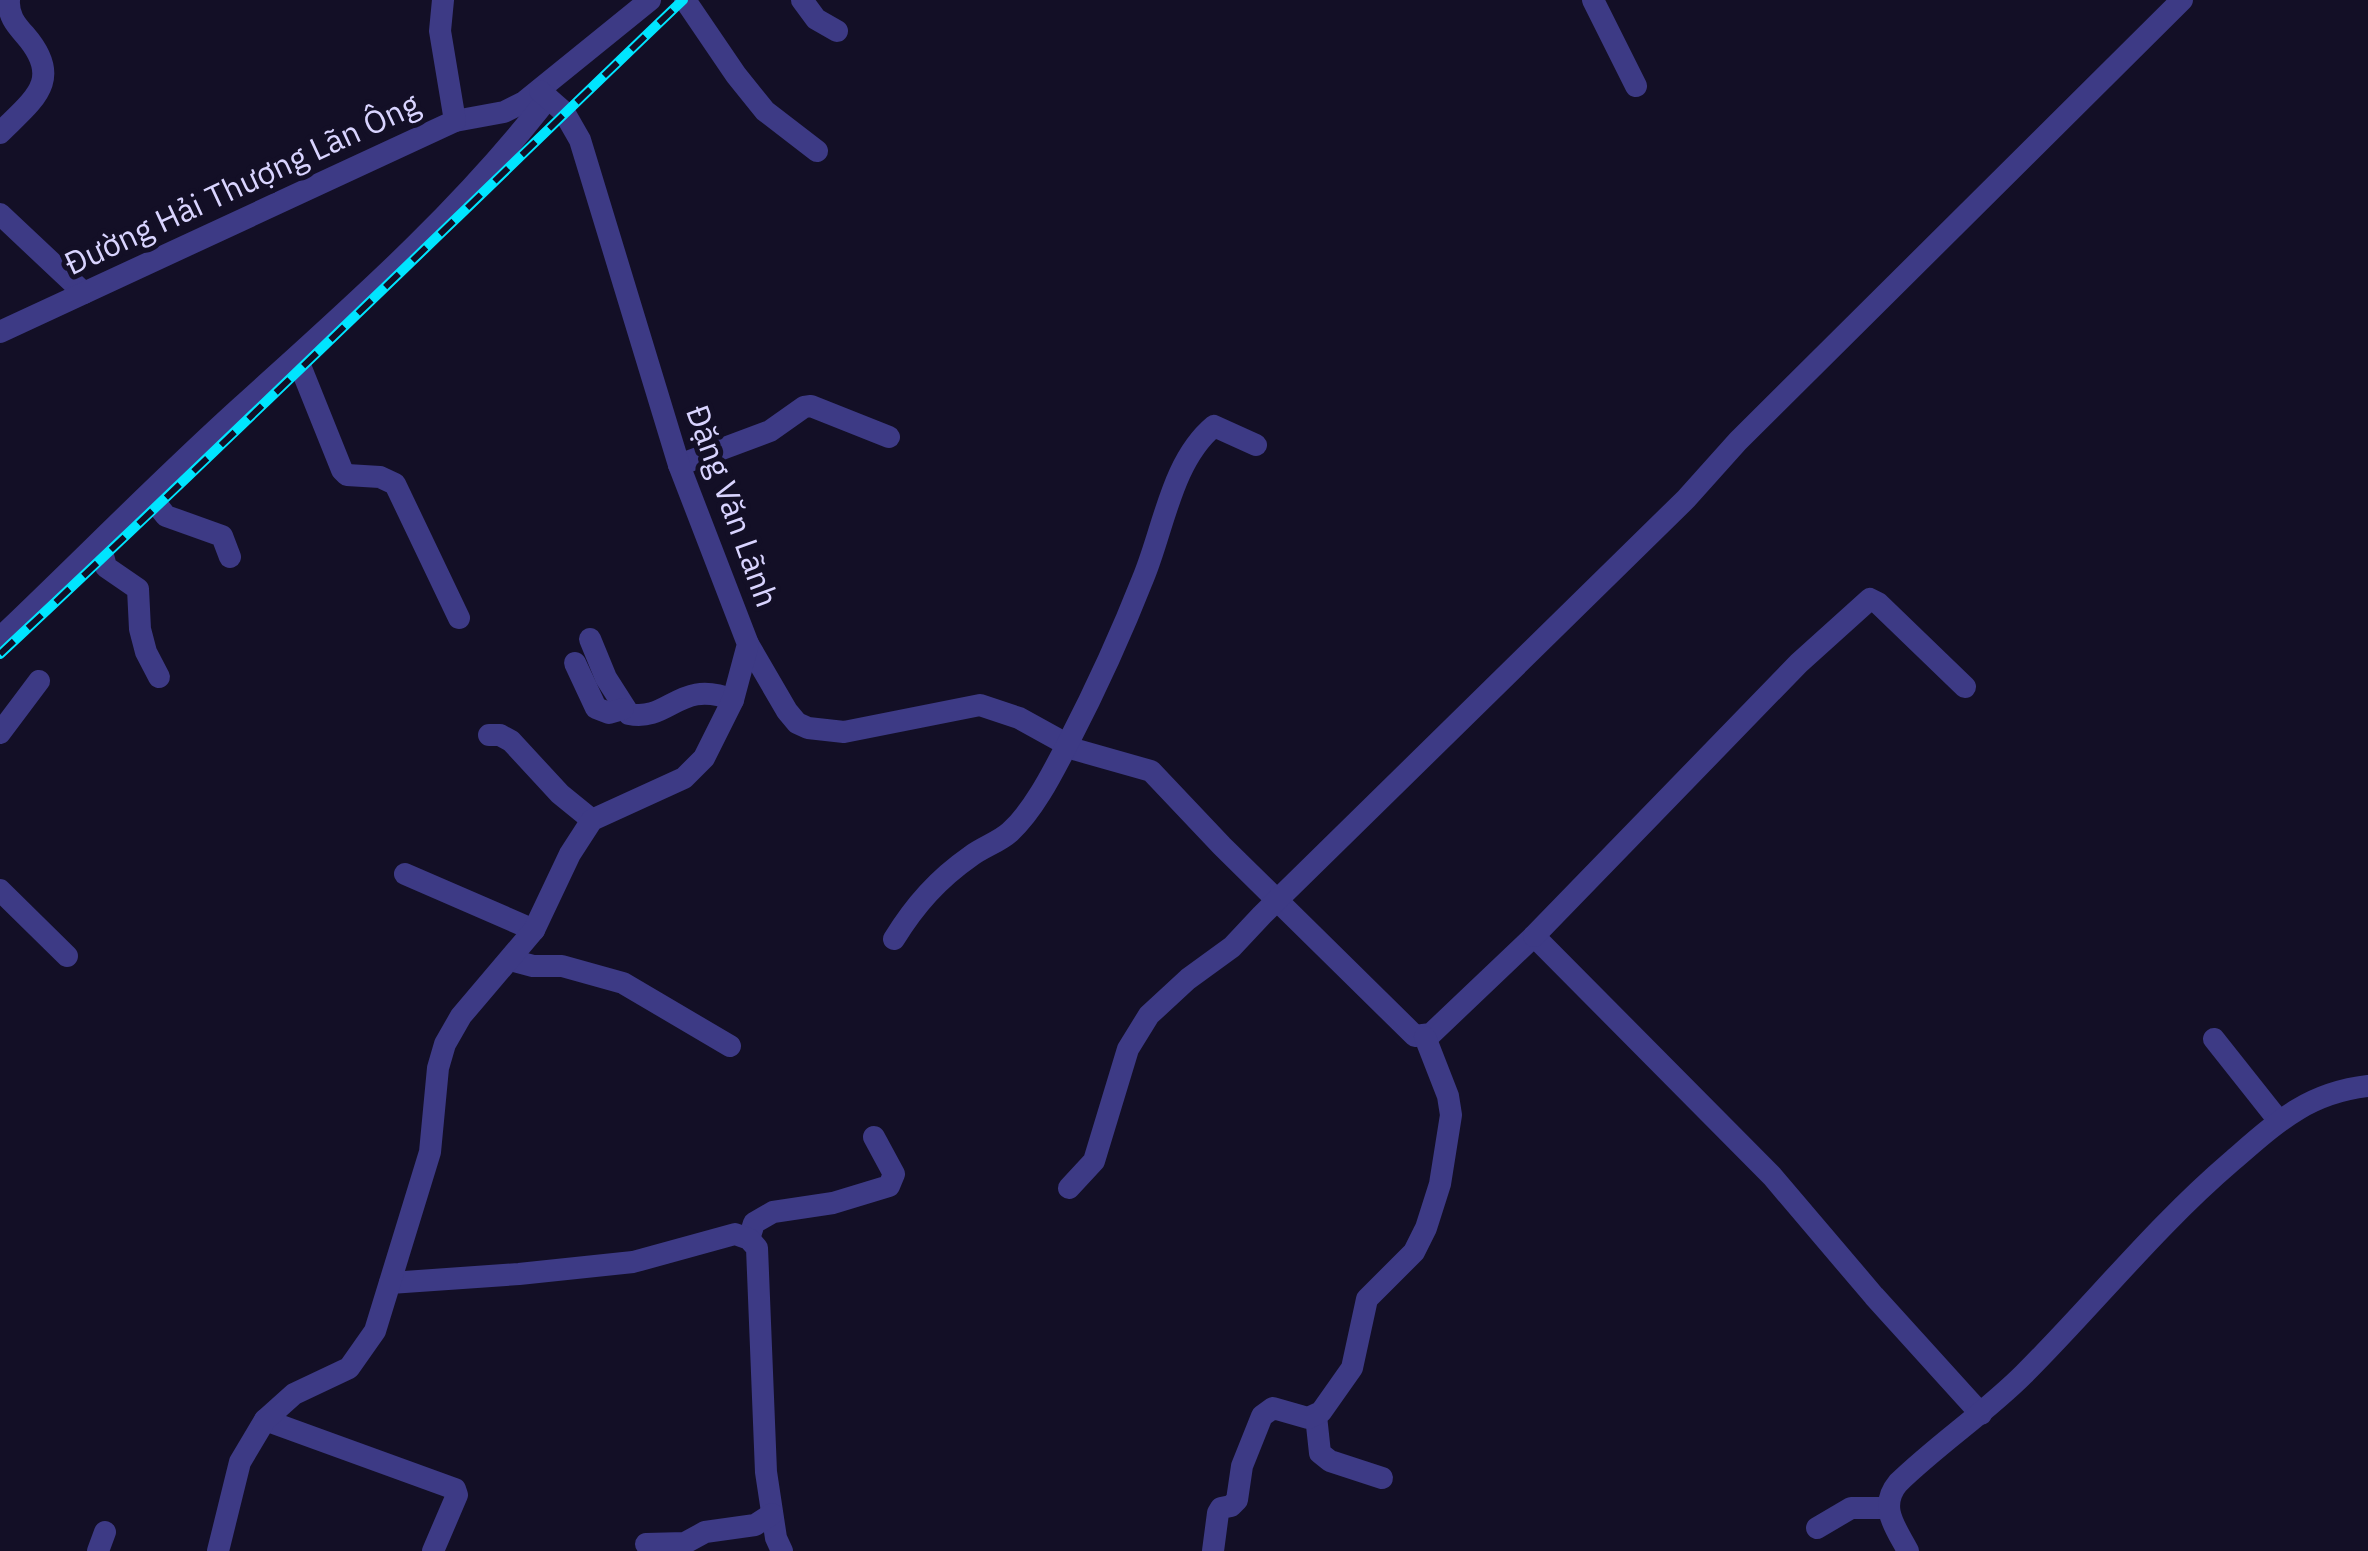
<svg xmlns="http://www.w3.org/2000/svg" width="2368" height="1551" viewBox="0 0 2368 1551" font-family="'IBM Plex Sans',sans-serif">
	<rect width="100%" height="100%" fill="#130f26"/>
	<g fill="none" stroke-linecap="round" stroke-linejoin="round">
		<!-- minor -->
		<g stroke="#3d3a85" stroke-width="22">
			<polyline points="685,0 736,75 765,111 817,151"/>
			<polyline points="802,0 816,19 837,31"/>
			<polyline points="1593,0 1636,86"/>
			<polyline points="455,121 504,112 524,102 650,0"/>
			<path d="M0,133c34,-34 64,-53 25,-98 -10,-11 -17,-20 -16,-35"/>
			<polyline points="0,214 84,293"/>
			<polyline points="0,332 455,121 440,31 443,0"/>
			<polyline points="297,358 342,470 347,475 380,477 395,484 459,618"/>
			<polyline points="679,465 770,431 804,407 811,406 889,437"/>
			<polyline points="150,496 166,516 222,536 230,557"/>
			<polyline points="100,544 106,567 138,589 140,629 146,652 159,677"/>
			<path d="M0,638c81,-77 159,-157 242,-232 108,-98 216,-192 306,-308"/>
			<path d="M590,639l16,39 23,36c41,8 50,-36 104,-14"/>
			<polyline points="748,644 787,711 797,723 808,728 844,732 980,705 1019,718 1077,750 1151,771 1222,846 1415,1036 1431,1034 1534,936 1772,1176 1874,1296 1981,1414"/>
			<polyline points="575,663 596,708 609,713 623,709"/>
			<polyline points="0,733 39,681"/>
			<polyline points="489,735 500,735 511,741 560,794 592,820"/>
			<polyline points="405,874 534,930"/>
			<polyline points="0,890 67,956"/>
			<polyline points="1534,936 1799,663 1870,599 1878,603 1965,687"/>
			<path d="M894,939c21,-34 44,-60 77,-83 12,-9 28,-14 39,-24 24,-22 43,-60 58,-89 28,-54 54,-111 76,-167 20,-49 28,-115 70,-150l42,19"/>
			<polyline points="510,960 533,966 562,966 623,983 730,1046"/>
			<polyline points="2214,1039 2279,1121"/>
			<polyline points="1069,1188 1094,1161 1128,1049 1149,1015 1188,979 1232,947 1262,915 1686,499 1738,441 2182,0"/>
			<polyline points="749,1239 754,1223 773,1212 833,1203 889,1186 894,1174 874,1137"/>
			<polyline points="390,1283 519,1274 633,1262 735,1234 749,1239 757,1248 766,1472 776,1538 782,1551"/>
			<polyline points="1316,1416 1320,1453 1330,1461 1382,1478"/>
			<polyline points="265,1420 455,1489 457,1495 433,1551"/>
			<polyline points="1817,1528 1851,1508 1887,1508"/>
			<polyline points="646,1544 685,1543 705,1532 755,1525 772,1514"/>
			<polyline points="98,1551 105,1532"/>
			<polyline points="218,1551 240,1462 265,1420 294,1394 349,1368 375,1331 430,1152 438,1068 445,1044 461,1016 534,930 570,854 592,820 684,778 704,758 733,700 748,644 679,465 580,140 564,112 540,91"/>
			<polyline points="1213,1551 1218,1513 1221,1508 1231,1506 1237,1500 1242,1466 1262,1416 1273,1408 1308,1418 1321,1412 1352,1368 1367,1299 1414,1252 1426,1228 1440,1184 1451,1115 1448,1096 1425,1037"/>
			<path d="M1908,1551c-12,-23 -30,-44 -10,-68 40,-39 87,-70 126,-109 71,-71 132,-148 208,-213 44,-38 75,-68 136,-75"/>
		</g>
		<!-- rail casing -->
		<g stroke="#00e5ff" stroke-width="10">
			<path id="rail" d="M0,654c231,-215 455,-436 683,-654"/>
		</g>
		<!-- rail -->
		<use href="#rail" stroke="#130f26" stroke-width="6" stroke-dasharray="19" stroke-linecap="butt"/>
	</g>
	<g text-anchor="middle" stroke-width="10" stroke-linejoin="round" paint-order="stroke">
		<!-- street labels -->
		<g font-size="32" fill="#d9d4ff" stroke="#130f26">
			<text transform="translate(242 184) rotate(-25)" y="11">Đường Hải Thượng Lãn Ông</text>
			<text transform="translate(732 506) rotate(70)" y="11">Đặng Văn Lãnh</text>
		</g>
	</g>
</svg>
